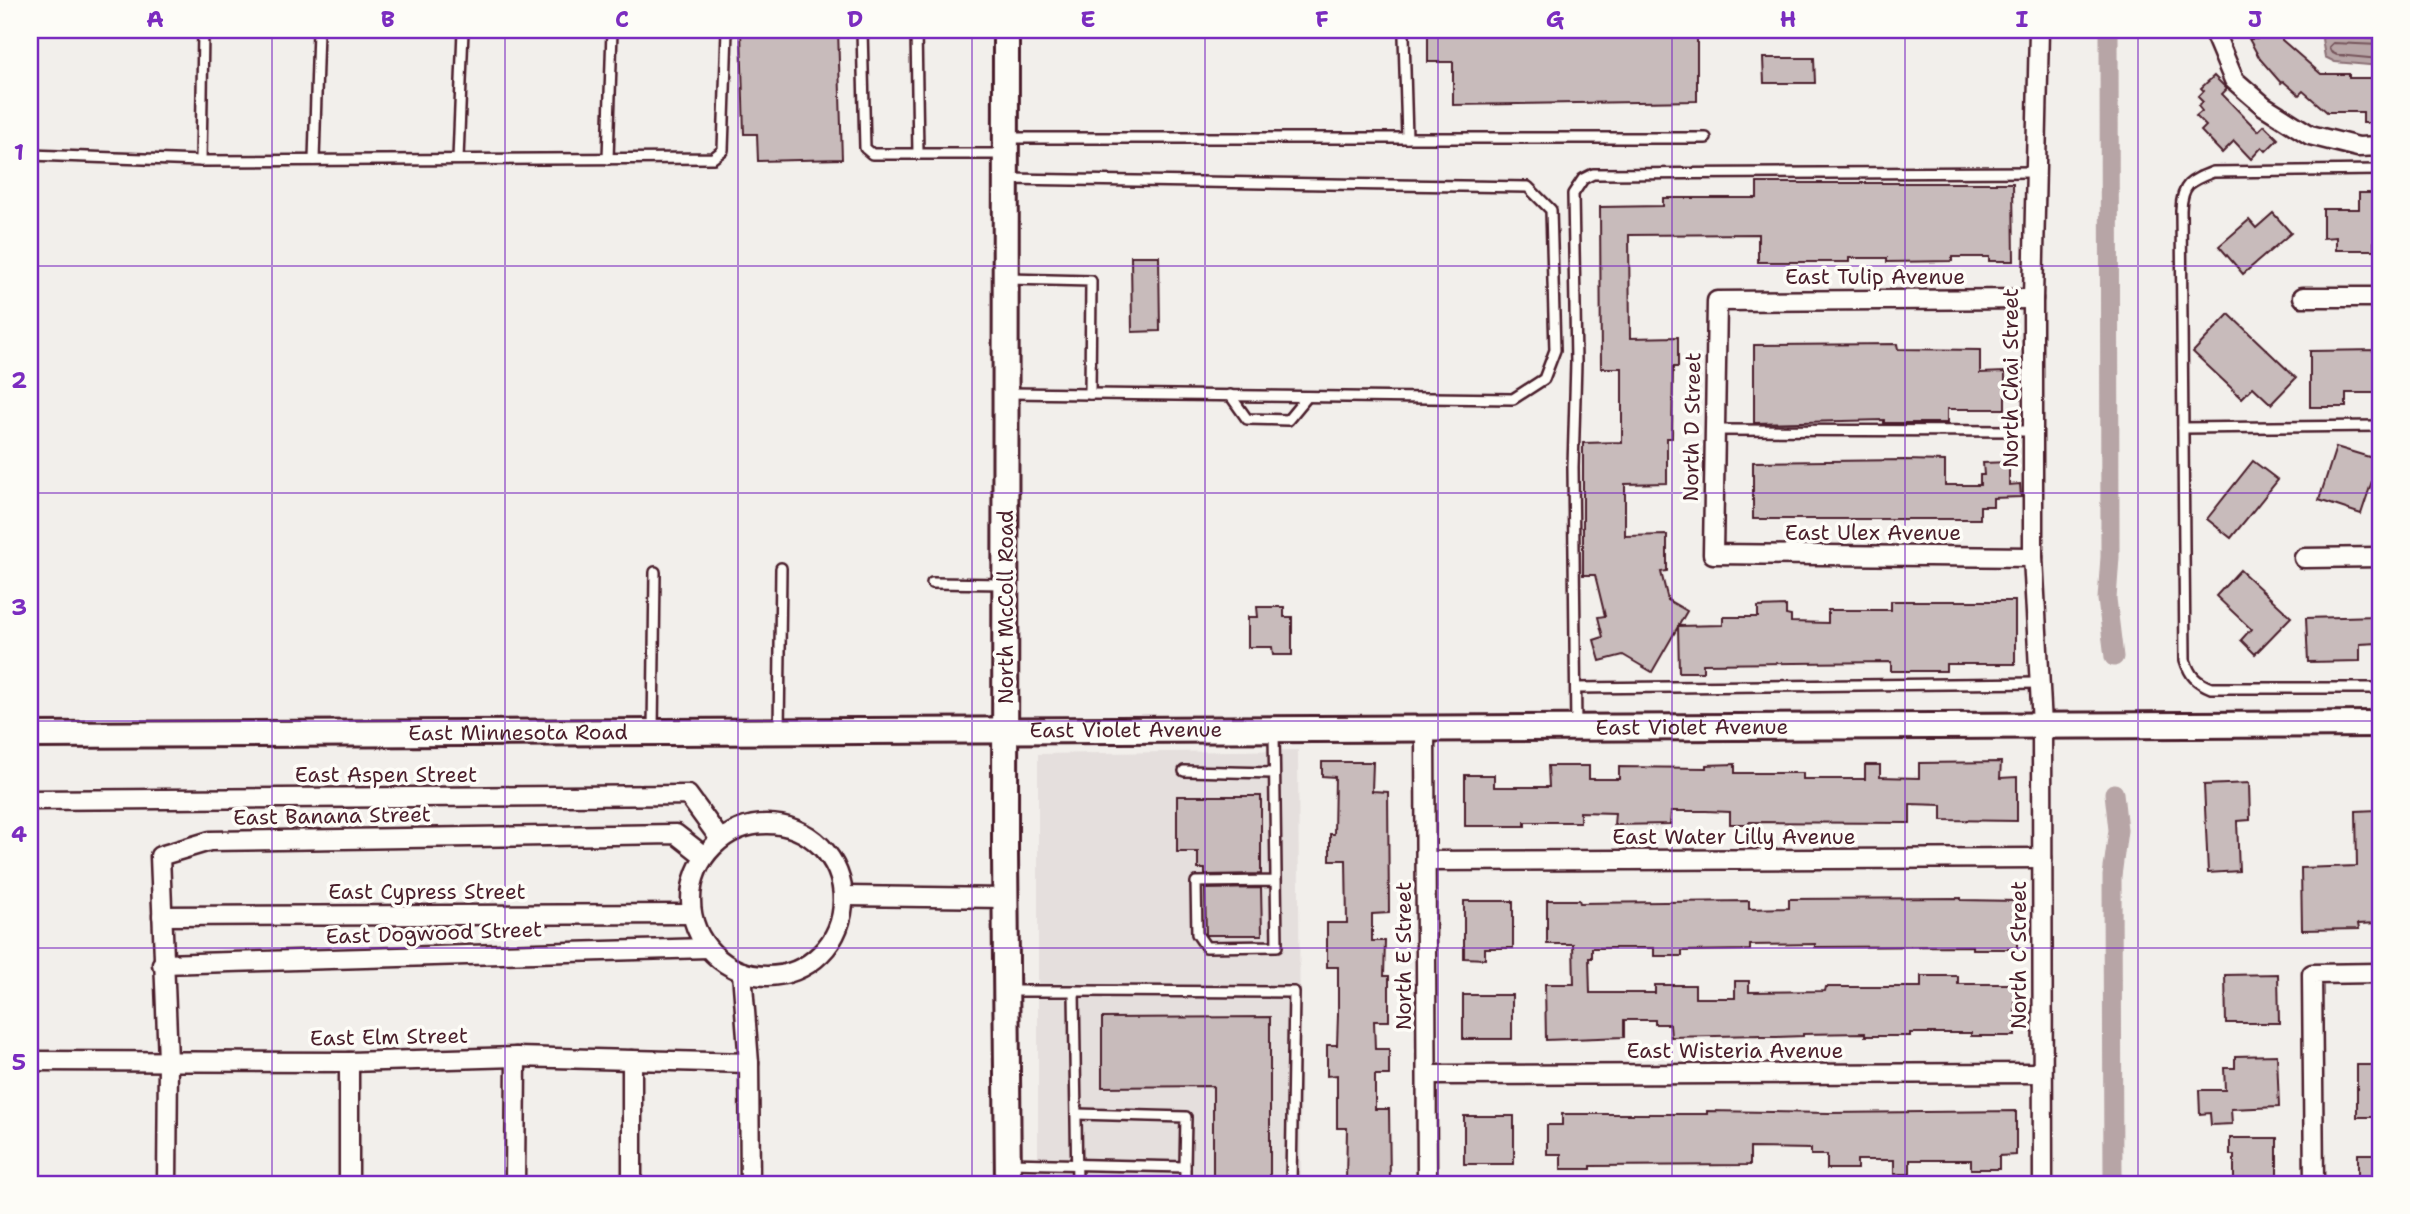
<svg xmlns="http://www.w3.org/2000/svg" width="2410" height="1214" viewBox="0 0 2410 1214" font-family="'Shantell Sans',sans-serif">
	<rect width="100%" height="100%" fill="#f2efeb"/>
	<filter id="ink" filterUnits="userSpaceOnUse"><feTurbulence type="fractalNoise" baseFrequency=".0143" numOctaves="2"/><feDisplacementMap in="SourceGraphic" scale="14" xChannelSelector="R" yChannelSelector="G"/><feConvolveMatrix kernelMatrix="1 2 1 2 8 2 1 2 1" color-interpolation-filters="sRGB"/></filter>
	<g filter="url(#ink)">
		<!-- built -->
		<polygon fill="#e5dfdd" points="1298,750 1301,1184 1038,1184 1038,754"/>
		<!-- water -->
		<polygon fill="#b7a5a6" stroke="#8b6f75" stroke-width="2" points="2326,36 2380,38 2380,66 2335,62 2325,57 2322,39"/>
		<g fill="none" stroke-linecap="round" stroke-linejoin="round">
			<!-- shore -->
			<polyline stroke="#76555c" stroke-width="2" points="2380,45 2333,43 2329,47 2331,52 2337,55 2380,59"/>
			<!-- canal -->
			<g stroke="#b7a5a6" stroke-width="19">
				<polyline points="2109,30 2110,557 2107,599 2114,657"/>
				<polyline points="2113,1184 2112,876 2118,830 2114,793"/>
			</g>
		</g>
		<!-- building -->
		<g fill="#c8bbbb" stroke="#4a1f2b" stroke-width="2">
			<polygon points="741,30 838,30 842,159 758,161 757,134 744,134"/>
			<polygon points="1428,30 1697,30 1697,101 1453,105 1453,62 1428,62"/>
			<polygon points="2257,30 2282,30 2282,40 2321,74 2349,74 2349,78 2380,78 2380,123 2363,123 2363,112 2327,112 2303,91 2299,95 2283,81 2281,83 2260,59 2249,39 2257,39"/>
			<polygon points="1763,58 1814,58 1815,83 1764,83"/>
			<polygon points="2214,76 2227,89 2222,94 2258,131 2264,125 2278,139 2266,151 2262,147 2251,159 2234,141 2222,153 2201,131 2206,126 2196,116 2202,111 2198,106 2203,102 2198,97 2204,91 2201,88"/>
			<polygon points="1757,183 2013,183 2014,261 1989,261 1989,257 1952,257 1952,261 1887,262 1887,258 1849,258 1849,262 1758,262 1758,234 1629,235 1630,338 1678,337 1678,367 1673,367 1672,438 1667,438 1667,483 1625,484 1625,536 1667,535 1667,571 1661,572 1668,600 1687,611 1652,672 1623,655 1600,661 1594,640 1603,637 1598,617 1605,616 1595,575 1583,575 1583,443 1622,442 1622,368 1601,368 1600,207 1663,206 1663,198 1757,198"/>
			<polygon points="2359,193 2380,193 2380,220 2374,220 2374,250 2336,250 2336,237 2323,238 2323,209 2359,209"/>
			<polygon points="2273,213 2291,233 2243,274 2219,246 2249,220 2256,228"/>
			<polygon points="1131,256 1159,256 1160,331 1132,332"/>
			<polygon points="2229,314 2296,378 2271,404 2253,387 2242,398 2193,352"/>
			<polygon points="1897,344 1898,349 1980,350 1980,373 2005,372 2005,409 1947,409 1947,423 1884,423 1884,420 1754,423 1754,345"/>
			<polygon points="2379,350 2380,393 2346,393 2346,407 2310,407 2310,351"/>
			<polygon points="2336,447 2379,460 2361,514 2319,500"/>
			<polygon points="1905,460 1945,461 1945,485 1980,485 1980,475 1984,475 1983,463 2009,462 2009,485 2020,484 2021,497 1993,498 1993,506 1980,506 1980,519 1753,519 1753,462"/>
			<polygon points="2253,461 2278,480 2231,538 2207,519"/>
			<polygon points="2240,570 2291,617 2255,654 2241,640 2251,629 2216,596"/>
			<polygon points="1891,601 2015,601 2015,664 1946,664 1946,671 1891,671 1891,662 1703,664 1703,672 1679,672 1678,626 1723,625 1723,617 1758,617 1758,607 1786,606 1786,615 1791,616 1791,622 1828,623 1828,610 1891,610"/>
			<polygon points="1257,607 1284,607 1284,617 1292,617 1292,655 1273,655 1272,647 1248,647 1248,617 1258,617"/>
			<polygon points="2377,616 2378,643 2360,644 2360,661 2308,662 2306,618"/>
			<polygon points="1322,762 1373,762 1372,791 1388,792 1389,913 1372,914 1372,941 1385,941 1384,976 1389,976 1389,1021 1374,1021 1375,1049 1389,1049 1389,1075 1375,1075 1375,1109 1389,1109 1390,1181 1346,1182 1347,1128 1337,1128 1337,1075 1327,1076 1327,1045 1337,1045 1338,1015 1338,967 1327,967 1327,923 1347,923 1346,860 1330,860 1330,834 1334,834 1335,777 1322,776"/>
			<polygon points="2001,762 2000,778 2017,777 2017,821 1942,820 1942,805 1910,804 1910,823 1749,822 1749,824 1730,824 1730,812 1706,811 1671,811 1670,824 1614,825 1615,813 1580,812 1580,822 1525,822 1525,826 1465,826 1465,775 1494,775 1494,787 1549,787 1548,766 1589,766 1589,779 1619,779 1619,767 1706,768 1706,765 1735,764 1735,773 1803,773 1803,779 1865,779 1865,765 1880,765 1880,777 1919,778 1919,763"/>
			<polygon points="2249,783 2250,820 2237,821 2239,871 2208,873 2204,785"/>
			<polygon points="1177,796 1261,796 1261,874 1205,875 1205,869 1198,869 1198,852 1177,852"/>
			<polygon points="2377,810 2379,923 2358,924 2359,929 2302,930 2301,868 2357,866 2356,811"/>
			<polygon points="1261,888 1262,935 1206,935 1205,889"/>
			<polygon points="1961,898 1961,900 2017,901 2017,949 1972,949 1972,946 1815,947 1815,944 1750,945 1750,950 1682,951 1682,956 1654,956 1654,948 1592,948 1592,958 1589,958 1590,993 1655,993 1655,985 1695,985 1695,998 1735,998 1735,981 1749,981 1749,992 1825,991 1826,987 1921,987 1921,976 1958,976 1958,984 2015,984 2015,1036 1971,1036 1971,1033 1910,1033 1910,1036 1865,1036 1865,1033 1803,1034 1803,1036 1777,1037 1760,1037 1760,1035 1671,1037 1670,1024 1655,1024 1655,1020 1624,1020 1624,1037 1546,1040 1545,984 1574,984 1573,944 1547,944 1547,900 1579,900 1580,903 1749,901 1749,909 1789,908 1789,899"/>
			<polygon points="1464,901 1513,901 1513,948 1485,948 1485,959 1464,958"/>
			<polygon points="2278,974 2279,1023 2226,1023 2225,975"/>
			<rect x="1463" y="995" width="49" height="44"/>
			<polygon points="1270,1017 1270,1184 1213,1184 1213,1086 1102,1087 1102,1018"/>
			<polygon points="2277,1055 2279,1107 2231,1109 2232,1124 2211,1125 2210,1113 2200,1114 2199,1090 2225,1090 2224,1068 2235,1068 2235,1056"/>
			<rect x="2357" y="1065" width="23" height="52"/>
			<polygon points="1707,1111 1829,1113 2016,1111 2016,1155 1999,1156 1999,1169 1971,1169 1971,1160 1910,1160 1910,1174 1894,1174 1894,1160 1857,1160 1857,1169 1827,1169 1827,1155 1811,1155 1811,1149 1750,1148 1750,1165 1591,1166 1591,1169 1561,1169 1561,1154 1547,1154 1547,1125 1562,1125 1562,1114 1707,1114"/>
			<rect x="1464" y="1116" width="50" height="48"/>
			<polygon points="2230,1138 2277,1138 2277,1184 2234,1184 2234,1155 2230,1155"/>
			<rect x="2358" y="1154" width="22" height="30"/>
		</g>
		<g fill="none" stroke-linecap="round" stroke-linejoin="round">
			<!-- lane casing -->
			<g stroke="#4a1f2b" stroke-width="14">
				<g id="lane">
					<polyline points="862,30 865,148 872,154 1004,154"/>
					<polyline points="916,30 918,154"/>
					<polyline points="1008,138 1407,138 1404,36"/>
					<polyline points="1407,138 1706,138"/>
					<polyline points="30,155 201,161 713,158 723,150 727,30"/>
					<polyline points="458,159 463,30"/>
					<polyline points="608,159 612,30"/>
					<polyline points="314,160 318,30"/>
					<polyline points="201,161 203,30"/>
					<path d="M2380,170l-167,2c-23,9 -31,12 -32,38l4,450c5,16 11,22 26,28h169"/>
					<polyline points="1007,179 1528,187 1551,210 1555,350 1544,379 1513,399 1008,393"/>
					<polyline points="1006,279 1091,281 1090,394"/>
					<polyline points="1230,395 1247,419 1288,420 1307,397"/>
					<polyline points="2183,428 2380,426"/>
					<polyline points="1715,430 2034,431"/>
					<polyline points="932,583 1004,584"/>
					<polyline points="1576,688 2040,683"/>
					<polyline points="1576,727 1573,467 1576,362 1573,194 1583,179 1593,174 2037,172"/>
					<polyline points="653,731 655,572"/>
					<polyline points="779,731 781,568"/>
					<polyline points="1274,732 1277,946 1206,947 1197,934 1196,882 1275,881"/>
					<polyline points="1184,771 1273,773"/>
					<polyline points="1007,991 1074,991 1077,1184"/>
					<polyline points="1074,991 1294,992 1291,1184"/>
					<polyline points="1076,1114 1186,1117 1185,1167"/>
					<polyline points="1009,1163 1185,1167 1185,1184"/>
				</g>
			</g>
			<!-- street casing -->
			<g stroke="#4a1f2b" stroke-width="23">
				<g id="street">
					<polyline points="2039,30 2033,299 2033,557 2042,725 2043,1184"/>
					<polyline points="2213,30 2234,80 2264,106 2310,135 2358,147 2380,146"/>
					<polyline points="2303,297 2380,297"/>
					<polyline points="2033,557 1713,554 1717,301 2033,299"/>
					<polyline points="2304,558 2380,557"/>
					<polyline points="1425,728 1427,1184"/>
					<polyline points="30,800 688,795 720,839"/>
					<circle cx="767" cy="900" r="76"/>
					<polyline points="1426,861 2042,858"/>
					<polyline points="844,896 1006,898"/>
					<polyline points="162,916 691,914"/>
					<polyline points="162,964 707,948"/>
					<polyline points="742,972 749,1063 750,1184"/>
					<polyline points="30,1061 349,1062 516,1057 749,1063"/>
					<polyline points="1427,1075 2042,1073"/>
					<polyline points="167,1184 168,1060 160,856 210,841 676,834 704,856"/>
					<polyline points="349,1184 349,1062"/>
					<polyline points="515,1184 516,1057"/>
					<polyline points="632,1184 632,1060"/>
					<polyline points="2314,1184 2312,974 2380,973"/>
				</g>
			</g>
			<!-- secondary casing -->
			<g stroke="#4a1f2b" stroke-width="30">
				<g id="secondary">
					<polyline points="1006,30 1005,853 1008,1184"/>
					<path id="s1" d="M30,735l2350,-11"/>
				</g>
			</g>
			<!-- lane -->
			<use href="#lane" stroke="#fdfcf7" stroke-width="9"/>
			<!-- street -->
			<use href="#street" stroke="#fdfcf7" stroke-width="18"/>
			<!-- secondary -->
			<use href="#secondary" stroke="#fdfcf7" stroke-width="24"/>
		</g>
	</g>
	<!-- grid -->
	<path fill="none" stroke="#7b2cbf" stroke-width="2" stroke-opacity="0.55" d="M272,30v1154M505,30v1154M738,30v1154M972,30v1154M1205,30v1154M1438,30v1154M1672,30v1154M1905,30v1154M2138,30v1154M30,266h2350M30,493h2350M30,721h2350M30,948h2350"/>
	<g text-anchor="middle" stroke-width="7" stroke-linejoin="round" paint-order="stroke">
		<!-- street labels -->
		<g font-size="21" fill="#4a1f2b" stroke="#fdfcf7">
			<text x="1875" y="284">East Tulip Avenue</text>
			<text transform="translate(2011 378) rotate(-90)" y="7">North Chai Street</text>
			<text transform="translate(1692 427) rotate(-89)" y="7">North D Street</text>
			<text x="1873" y="540">East Ulex Avenue</text>
			<text transform="translate(1006 607) rotate(-90)" y="7">North McColl Road</text>
			<text dy="7" stroke="none"><textPath href="#s1" startOffset="1662">East Violet Avenue</textPath></text>
			<text dy="7" stroke="none"><textPath href="#s1" startOffset="1096">East Violet Avenue</textPath></text>
			<text dy="7" stroke="none"><textPath href="#s1" startOffset="488">East Minnesota Road</textPath></text>
			<text x="386" y="782">East Aspen Street</text>
			<text transform="translate(332 816) rotate(-1)" y="7">East Banana Street</text>
			<text x="1734" y="844">East Water Lilly Avenue</text>
			<text x="427" y="899">East Cypress Street</text>
			<text transform="translate(434 933) rotate(-2)" y="7">East Dogwood Street</text>
			<text transform="translate(2019 955) rotate(-90)" y="7">North C Street</text>
			<text transform="translate(1404 956) rotate(-90)" y="7">North E Street</text>
			<text transform="translate(389 1037) rotate(-1)" y="7">East Elm Street</text>
			<text x="1735" y="1058">East Wisteria Avenue</text>
		</g>
	</g>
	<!-- margin -->
	<rect width="2410" height="1214" fill="none" stroke="#fdfcf7" stroke-width="77"/>
	<rect x="38" y="38" width="2334" height="1138" fill="none" stroke="#7b2cbf" stroke-width="2.5"/>
	<g font-size="23" text-anchor="middle" font-weight="bold" fill="#7b2cbf">
		<text x="155" y="27">A</text>
		<text x="388" y="27">B</text>
		<text x="622" y="27">C</text>
		<text x="855" y="27">D</text>
		<text x="1088" y="27">E</text>
		<text x="1322" y="27">F</text>
		<text x="1555" y="27">G</text>
		<text x="1788" y="27">H</text>
		<text x="2022" y="27">I</text>
		<text x="2255" y="27">J</text>
		<text x="19" y="160">1</text>
		<text x="19" y="388">2</text>
		<text x="19" y="615">3</text>
		<text x="19" y="842">4</text>
		<text x="19" y="1070">5</text>
	</g>
</svg>
